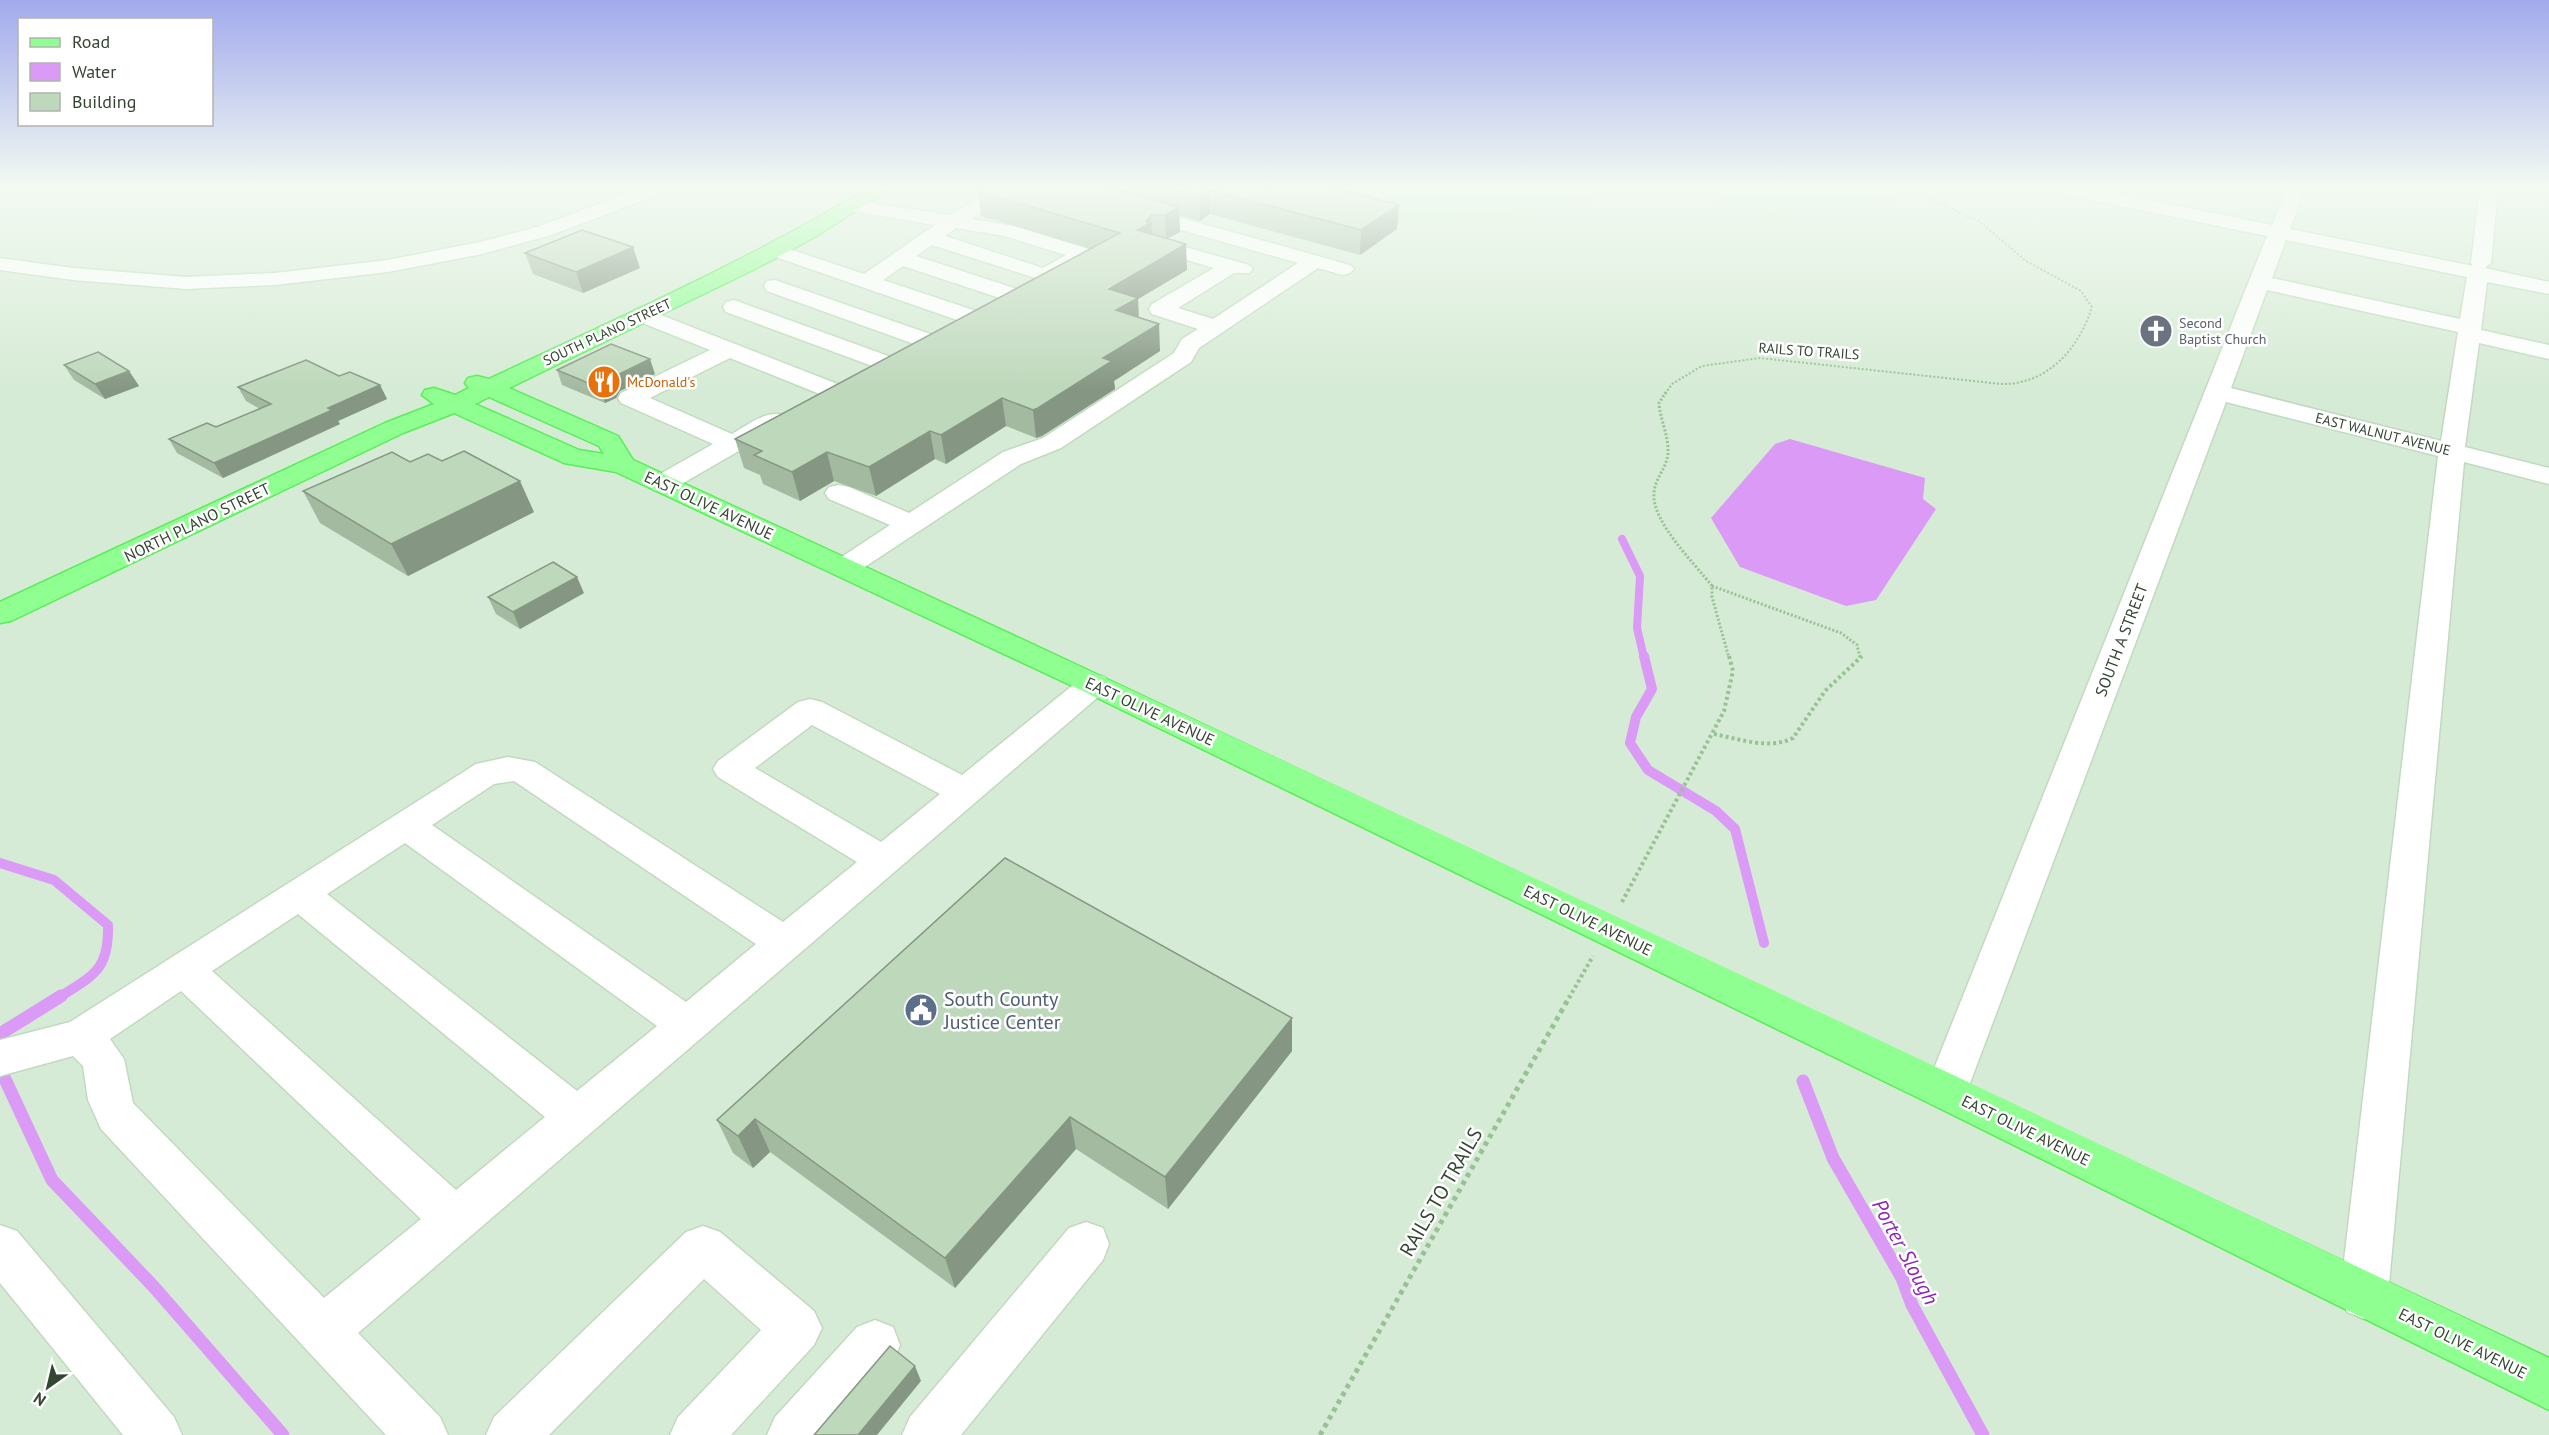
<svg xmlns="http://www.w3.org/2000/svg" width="2549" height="1435" viewBox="0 0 2549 1435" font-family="'PT Sans',sans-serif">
	<rect width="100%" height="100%" fill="#e4f3e3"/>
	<!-- residential -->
	<rect fill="#d6ebd5" x="0" y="188" width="2549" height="1247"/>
	<!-- education -->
	<g fill="#ccedcc">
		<polygon points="1253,188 1648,188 1537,214 1404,227"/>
		<polygon points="1722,188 1928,188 1887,203 1768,217 1765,214 1733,212 1719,206 1716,198 1728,193"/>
	</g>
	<!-- water -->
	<polygon fill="#da9af5" points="1790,439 1925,478 1923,499 1936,509 1876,600 1846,606 1740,567 1711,518 1775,444"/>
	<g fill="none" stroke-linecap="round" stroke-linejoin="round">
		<!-- stream-far2 -->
		<polyline stroke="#da9af5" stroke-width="8" points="1622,539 1640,576 1637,628 1644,658"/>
		<!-- stream-far1 -->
		<g stroke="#da9af5" stroke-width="10">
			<polyline points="1644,656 1652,689 1636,717 1630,743 1648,770 1716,811 1735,829 1764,943"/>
			<path d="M0,863l54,17 54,45c1,45 -14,50 -50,73"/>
		</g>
		<!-- stream -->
		<g stroke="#da9af5" stroke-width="13">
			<polyline points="0,1034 61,996"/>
			<polyline points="4,1077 52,1180 154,1287 283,1435"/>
			<polyline points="1803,1081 1833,1158 1902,1278 1912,1305 1983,1435"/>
		</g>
		<!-- minor casing -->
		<g stroke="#c1dabf" stroke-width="3">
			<g id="minor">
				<polygon points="641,188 667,188 665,192 551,235 482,254 388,272 275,285 186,289 73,280 0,270 0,258 73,268 186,277 275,273 388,260 480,242 537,227"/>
				<path d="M996,188h23l-47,31 42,7 77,24 3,4 -3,4 -46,23 -113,-36 -16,11 101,33 3,5 -3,5 -8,2 -106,-35 -20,14 93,31 3,5 -3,5h-16l-190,-66 -3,-4 3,-4 7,-2 87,29 71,-49 -90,-15 -3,-4 3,-4 7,-2 98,15zM956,228l48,8 62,19 -23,13 -98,-32z"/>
				<polygon points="1045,188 1075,188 1350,265 1354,269 1350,273 1343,275 1318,268 1199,348 1191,362 1061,448 1021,464 854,574 844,577 834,574 829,568 834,562 890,525 829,499 825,493 829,487 839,485 849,487 909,513 1003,452 1043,438 1174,353 1182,339 1198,329 1152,314 1149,309 1152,304 1214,268 1153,250 1150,246 1153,242 1160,240 1249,265 1253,269 1249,273 1234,273 1178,308 1213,319 1298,263 1047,192"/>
				<path d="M2054,188h37l181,37 15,-37h18l-15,41 183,37 -2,-3 9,-75h18l-7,75 -6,5 64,14v12l-62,-12 -6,48 68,15v14l-70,-16 -14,104 84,21v16l-85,-22 -76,833 -7,17 -17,7 -17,-7 -7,-17 98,-839 -212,-54 -259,689 -6,13 -15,6 -15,-6 -6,-13 342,-855 -204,-42zM2286,240l181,37 -7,42 -188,-41zM2267,290l191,42 -17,109 -210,-53z"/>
				<polygon points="775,280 933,335 936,340 933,345 917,345 767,291 764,286 767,281"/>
				<polygon points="734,300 891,357 895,362 891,367 875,367 726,312 723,307 726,302"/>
				<path d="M643,308l197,77 3,5 -3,5 -9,2 -9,-2 -92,-37 -80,40 82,36c16,-9 33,-24 52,-19l4,5 -4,5 -113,65 -9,2 -9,-2 -4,-6 4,-6 60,-34 -92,-41 -3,-5 3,-5 89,-43 -75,-30 -3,-5 3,-5z"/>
				<path d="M1094,674l11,3 5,7 -5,7 -747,642 82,84 8,18h-62l-285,-306 -13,-29 -5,-34 -10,-10 -73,20v-36l70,-18 406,-258 32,-7 27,5 248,160 74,-60 -139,-85 -5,-8 5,-8 80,-59 12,-3 12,3 140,73 121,-98zM812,725l128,69 -59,48 -126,-74zM514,781l242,163 -70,58 -254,-177 62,-41zM405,843l252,183 -80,65 -250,-197zM298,914l247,203 -89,73 -244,-219zM181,991l240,228 -97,79 -191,-195 -9,-44 -14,-20z"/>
				<polygon points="1086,1222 1103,1228 1109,1244 1103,1260 961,1435 902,1435 910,1417 1069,1228"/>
				<polygon points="0,1225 17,1231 174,1417 182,1435 123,1435 0,1283"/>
				<polygon points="703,1226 720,1232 814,1311 822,1328 814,1345 731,1435 670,1435 678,1417 761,1330 704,1279 549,1435 486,1435 494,1417 686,1232"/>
				<polygon points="875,1320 893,1327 900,1345 893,1363 828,1435 767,1435 775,1417 857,1327"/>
			</g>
		</g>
		<!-- major casing -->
		<g stroke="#5aec59" stroke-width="3">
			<path id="major" d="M869,188h22l-76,49 -62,33 -244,118 109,48 15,24c641,294 1279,594 1916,898v52l-618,-306 -848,-413 -467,-219 -52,-9 -110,-50 -51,20 -392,188 -11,2v-21l385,-179 49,-19 -12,-9 3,-5 9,-2 21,7 14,-7 -4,-5 3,-5 9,-2 12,3c128,-60 258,-118 380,-191zM489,397l110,49 5,8 -25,-4 -104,-46z"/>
		</g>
		<!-- path-far3 -->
		<path stroke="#98c296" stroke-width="2" stroke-dasharray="2 2" stroke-linecap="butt" d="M1665,394l7,-10 30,-18 58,-8 241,26c46,1 78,-35 91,-77l-11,-16 -55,-30 -46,-39 -74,-34"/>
		<!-- path-far2 -->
		<g stroke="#98c296" stroke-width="3" stroke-dasharray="2 2" stroke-linecap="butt">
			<path d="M1666,392l-7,11c1,17 10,33 9,50 -1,15 -13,25 -14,40 -3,28 41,71 58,93v11l17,61"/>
			<polyline points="1712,586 1841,633 1857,645 1860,658"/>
		</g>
		<!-- path-far1 -->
		<g stroke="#98c296" stroke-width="4" stroke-dasharray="3 3" stroke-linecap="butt">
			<path d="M1714,734c25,5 55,16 79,4l32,-47 37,-35"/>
			<polyline points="1622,902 1724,711 1733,671 1729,656"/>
			<polyline points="1569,998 1593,956"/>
		</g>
		<!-- path -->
		<polyline stroke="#98c296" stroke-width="5" stroke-dasharray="4.5 4.5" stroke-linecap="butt" points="1320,1435 1570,996"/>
		<!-- minor -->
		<use href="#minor" fill="#fff" fill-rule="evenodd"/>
		<!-- major -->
		<use href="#major" fill="#90ff91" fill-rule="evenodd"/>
	</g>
	<!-- wall -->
	<g fill="#a3baa1">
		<polygon points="983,188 1333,188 1397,229 1360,255 1210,214 1200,221 1179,215 1180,232 1167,239 1187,270 1138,299 1139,318 1160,351 1114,381 1115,389 1042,436 1036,438 1006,426 946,464 935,459 876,496 834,481 800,501 763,484 760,475 744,468 735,439 1091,249 981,216 978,191"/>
		<polygon points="525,253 640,268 583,293 533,274"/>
		<polygon points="64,365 129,371 139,386 105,399 74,380"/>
		<polygon points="557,370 655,374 620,391 616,398 605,403 562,385"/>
		<polygon points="339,376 380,385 387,399 338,421 340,424 223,478 177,453 169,439 216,427 260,409 246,401 238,387"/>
		<polygon points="410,462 534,512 408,576 320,523 303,491"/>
		<polygon points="584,593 520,629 496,614 488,597"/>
		<polygon points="1292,1051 1168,1209 1076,1149 955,1288 770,1152 753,1168 733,1153 717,1120"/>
	</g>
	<!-- shaded-wall -->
	<g fill="#859783">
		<polygon points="1210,190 1210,214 1200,221 1199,196"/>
		<polygon points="1399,205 1397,229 1360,255 1361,230"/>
		<polygon points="1179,207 1180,232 1166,239 1165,215"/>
		<polygon points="1151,215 1152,240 1137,230"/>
		<polygon points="1186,244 1187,270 1138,299 1139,324 1118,337 1109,289"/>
		<polygon points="633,247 640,268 583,293 576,272"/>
		<polygon points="1159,324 1160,351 1114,381 1115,389 1042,436 1036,438 1033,410 1103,358"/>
		<polygon points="650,359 655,374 620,391 616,398 605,403 600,388 615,376"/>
		<polygon points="129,371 139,386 105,399 95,384"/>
		<polygon points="380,385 387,399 338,421 340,424 223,478 214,463 328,408"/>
		<polygon points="1002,398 1006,426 946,464 941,435"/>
		<polygon points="930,431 935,459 876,496 869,467"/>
		<polygon points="827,452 834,481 800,501 792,472"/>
		<polygon points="520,481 534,512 408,576 391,544"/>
		<polygon points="577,577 584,593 520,629 513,612"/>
		<polygon points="1292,1018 1292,1051 1168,1209 1165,1177"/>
		<polygon points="1070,1117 1076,1149 955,1288 945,1258"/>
		<polygon points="755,1119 770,1152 753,1168 738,1136"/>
		<polygon points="915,1366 921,1381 877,1435 858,1435"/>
	</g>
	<!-- building -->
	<g fill="#bed8bb" stroke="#859783" stroke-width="1.5">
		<polygon points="983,188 1108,188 1179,207 1165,215 1151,215 1146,221 1148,224 1137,230 1186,244 1109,289 1138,298 1116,310 1159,324 1103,358 1112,361 1038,408 1033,410 1002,398 941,435 930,431 869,467 827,452 792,472 754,455 762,451 735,439 1120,233 978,191"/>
		<polygon points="1169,188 1333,188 1399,205 1361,230 1210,190 1199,196"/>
		<polygon points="582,230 633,247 576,272 525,253"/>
		<polygon points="611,344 650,359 615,376 611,382 600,388 557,370"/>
		<polygon points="98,352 129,371 95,384 64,365"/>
		<polygon points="306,360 339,376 350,372 380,385 328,408 332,410 214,463 169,439 207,423 216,427 271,404 238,387"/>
		<polygon points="464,451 520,481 391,544 303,491 392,452 410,462 428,454 442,461"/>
		<polygon points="553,562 577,577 513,612 488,597"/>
		<polygon points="1005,858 1292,1018 1165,1177 1070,1117 945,1258 755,1119 738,1136 717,1120"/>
		<polygon points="890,1346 915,1366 858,1435 814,1435"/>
	</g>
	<!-- sky -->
	<linearGradient id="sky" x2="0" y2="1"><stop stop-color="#a2aaed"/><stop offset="0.48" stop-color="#f3faf2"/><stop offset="1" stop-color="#f3faf2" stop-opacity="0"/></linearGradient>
	<rect width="2549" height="389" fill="url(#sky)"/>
	<!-- icons -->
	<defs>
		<g id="church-disc" transform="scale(1.725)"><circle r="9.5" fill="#6b7280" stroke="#fff"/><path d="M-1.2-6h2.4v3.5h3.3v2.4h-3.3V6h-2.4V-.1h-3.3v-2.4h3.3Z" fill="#fff"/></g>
		<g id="restaurant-disc" transform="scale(1.725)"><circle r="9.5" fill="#e8710a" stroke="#fff"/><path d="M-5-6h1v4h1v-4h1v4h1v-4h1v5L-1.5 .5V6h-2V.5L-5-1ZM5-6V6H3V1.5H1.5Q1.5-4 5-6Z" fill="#fff"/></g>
		<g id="civic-disc" transform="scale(1.725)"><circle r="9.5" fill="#5c6f8a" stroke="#fff"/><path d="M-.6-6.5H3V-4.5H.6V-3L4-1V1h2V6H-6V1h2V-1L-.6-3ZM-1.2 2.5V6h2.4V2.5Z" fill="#fff"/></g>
	</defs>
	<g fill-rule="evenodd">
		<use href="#church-disc" x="2156" y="331"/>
		<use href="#restaurant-disc" x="604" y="382"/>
		<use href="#civic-disc" x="921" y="1010"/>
	</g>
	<g text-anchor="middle" stroke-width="5" stroke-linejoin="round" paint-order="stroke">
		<!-- far-worship labels -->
		<g font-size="14" fill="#5b616d" stroke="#fff" text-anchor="start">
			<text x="2179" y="328">Second<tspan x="2179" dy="16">Baptist Church</tspan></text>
		</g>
		<!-- far-street labels -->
		<g font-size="14" fill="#354533" stroke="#fff">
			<text transform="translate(607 332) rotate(-25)" y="5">SOUTH PLANO STREET</text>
			<text transform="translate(1809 351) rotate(4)" y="5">RAILS TO TRAILS</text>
			<text transform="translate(2383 434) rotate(14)" y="5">EAST WALNUT AVENUE</text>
		</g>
		<!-- far-food labels -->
		<g font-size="14" fill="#c56008" stroke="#fff" text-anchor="start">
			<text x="627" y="387">McDonald's</text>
		</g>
		<!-- street labels -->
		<g font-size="16" fill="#354533" stroke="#fff">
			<text transform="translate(709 505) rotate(25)" y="6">EAST OLIVE AVENUE</text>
			<text transform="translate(197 522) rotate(-26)" y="6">NORTH PLANO STREET</text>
			<text transform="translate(2121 640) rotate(-69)" y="6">SOUTH A STREET</text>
			<text transform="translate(1150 711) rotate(25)" y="6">EAST OLIVE AVENUE</text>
			<text transform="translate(1588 920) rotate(26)" y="6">EAST OLIVE AVENUE</text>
			<text transform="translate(2026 1130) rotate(26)" y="6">EAST OLIVE AVENUE</text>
			<text transform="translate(2463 1343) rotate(26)" y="6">EAST OLIVE AVENUE</text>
		</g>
		<!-- near-service labels -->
		<g font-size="20" fill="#4e5e75" stroke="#fff" text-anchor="start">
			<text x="944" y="1006">South County<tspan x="944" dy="23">Justice Center</tspan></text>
		</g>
		<!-- near-street labels -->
		<g font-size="20" fill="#354533" stroke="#fff">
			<text transform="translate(1441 1192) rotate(-60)" y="7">RAILS TO TRAILS</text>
		</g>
		<!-- near-water labels -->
		<g font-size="21" font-style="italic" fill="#8e25b8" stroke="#fff">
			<text transform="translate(1905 1252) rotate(62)" y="7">Porter Slough</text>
		</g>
	</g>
	<!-- legend -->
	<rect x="18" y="18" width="195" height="108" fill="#ffffff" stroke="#aeb5ad" stroke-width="1.5"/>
	<rect x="30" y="38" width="30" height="9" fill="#90ff91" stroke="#aeb5ad" stroke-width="1.5"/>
	<text x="72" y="48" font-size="18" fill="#354533">Road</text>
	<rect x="30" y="63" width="30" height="18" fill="#da9af5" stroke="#aeb5ad" stroke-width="1.5"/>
	<text x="72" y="78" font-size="18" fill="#354533">Water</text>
	<rect x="30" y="93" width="30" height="18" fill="#bed8bb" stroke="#aeb5ad" stroke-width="1.5"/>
	<text x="72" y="108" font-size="18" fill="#354533">Building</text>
	<!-- north arrow -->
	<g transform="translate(48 1387) rotate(214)" stroke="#ffffff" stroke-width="4.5" paint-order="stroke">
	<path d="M0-4.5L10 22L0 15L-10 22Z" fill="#354533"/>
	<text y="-9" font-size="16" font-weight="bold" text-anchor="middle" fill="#354533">N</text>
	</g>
</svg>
